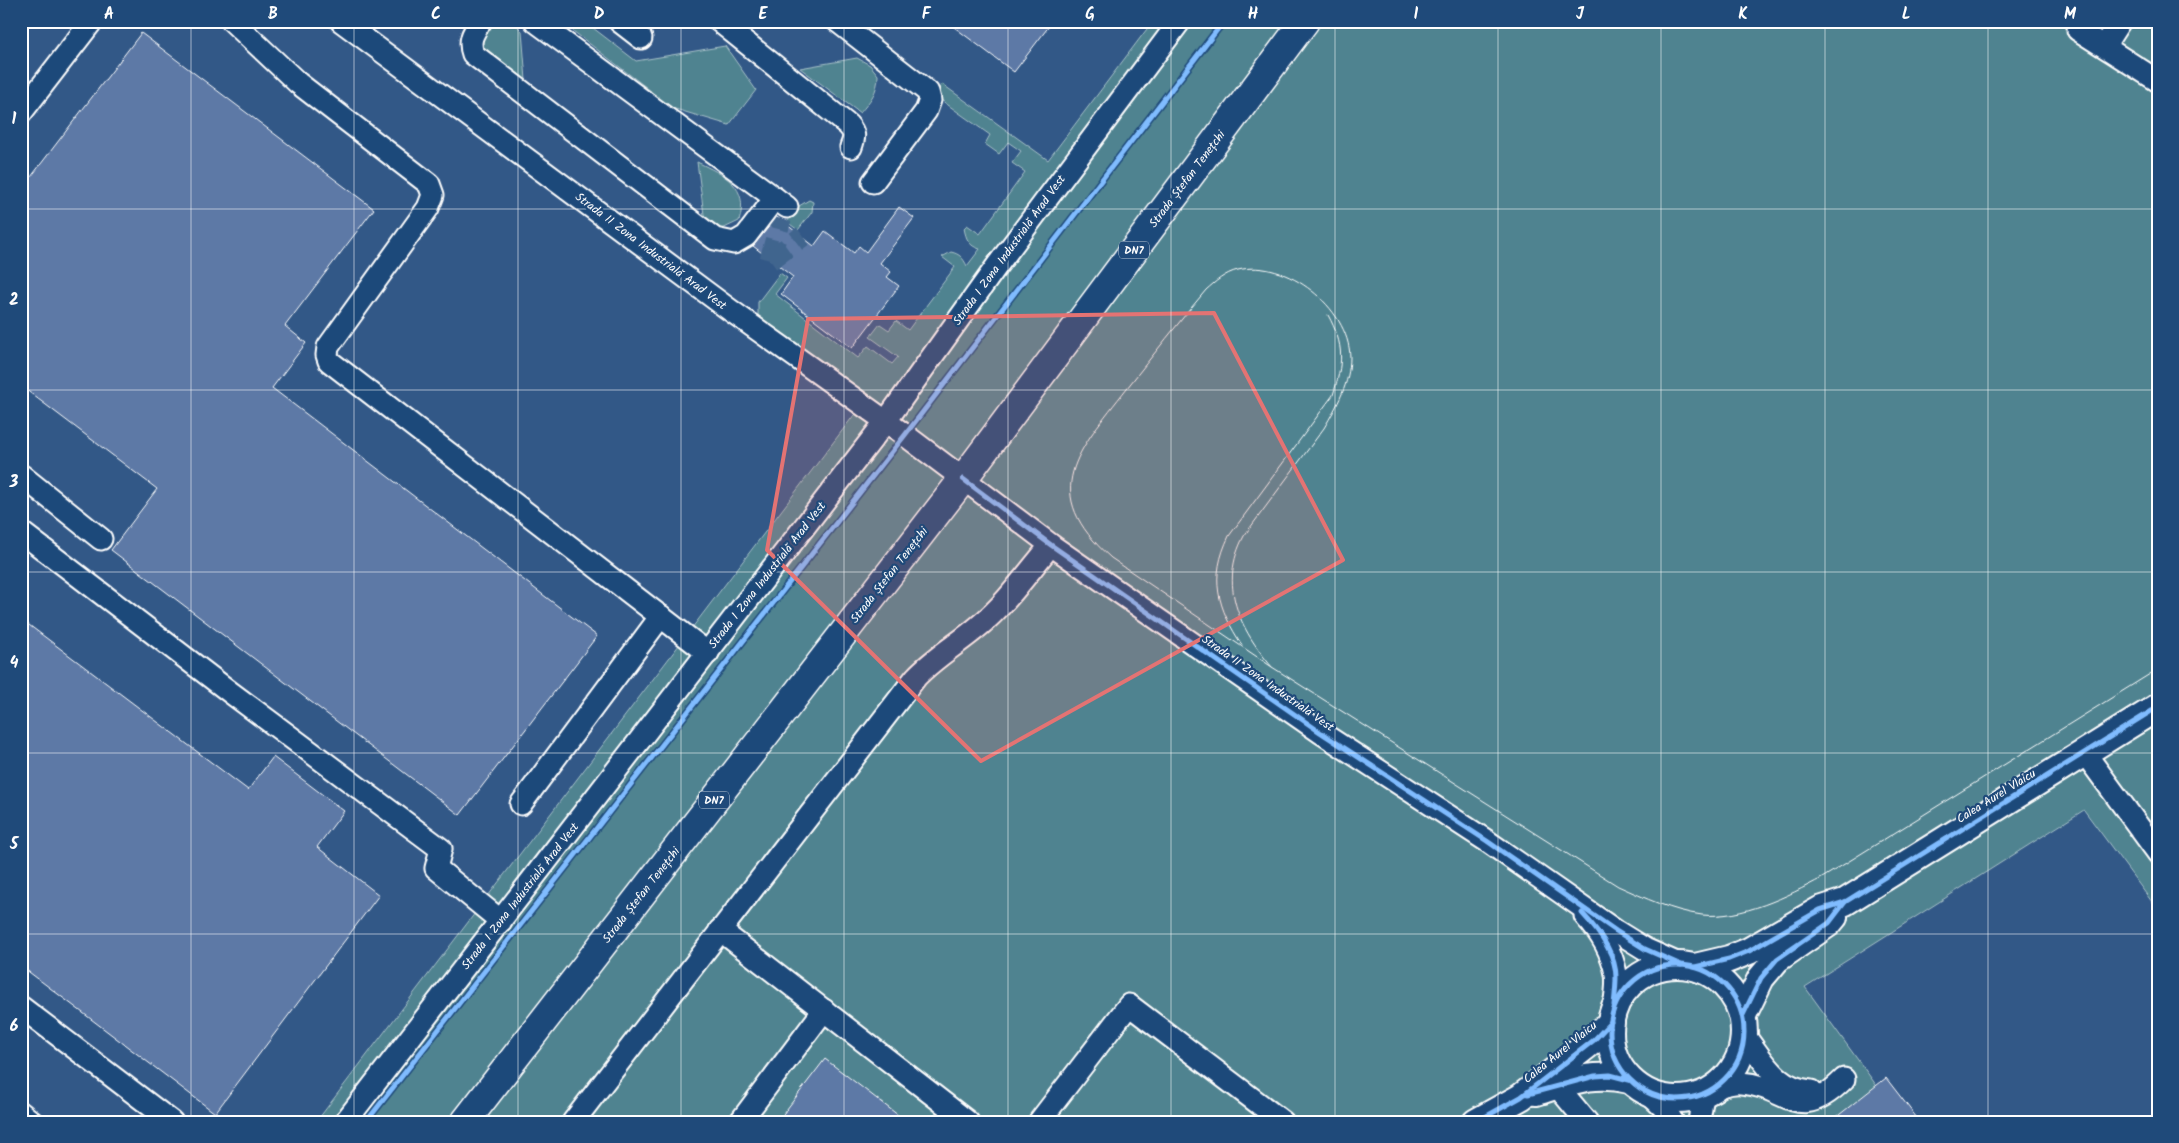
<svg xmlns="http://www.w3.org/2000/svg" width="2179" height="1143" viewBox="0 0 2179 1143" font-family="Kalam,sans-serif">
	<rect width="100%" height="100%" fill="#1f4a7a"/>
	<filter id="ink" filterUnits="userSpaceOnUse"><feTurbulence type="fractalNoise" baseFrequency=".02" numOctaves="2"/><feDisplacementMap in="SourceGraphic" scale="10" xChannelSelector="R" yChannelSelector="G"/><feConvolveMatrix kernelMatrix="1 2 1 2 8 2 1 2 1" color-interpolation-filters="sRGB"/></filter>
	<g filter="url(#ink)">
		<!-- built -->
		<g fill="#325887">
			<polygon points="21,21 1153,21 316,1122 21,1122"/>
			<polygon points="2084,810 2158,910 2158,1122 1858,1122 1804,987"/>
		</g>
		<!-- green -->
		<g fill="#4f8390" stroke="#a7c1c8">
			<polygon points="486,21 512,21 522,31 526,80 520,84 479,53 481,26"/>
			<polygon points="560,21 584,21 636,61 725,46 756,90 729,125 645,100 651,91"/>
			<path d="M1153,21h1005v889l-74,-100 -279,177 82,113 -29,22h-1542l551,-724 -109,-79v-17l22,-29 7,5 -12,16 83,64 10,-12 24,18 6,-7 -28,-20 10,-13 9,6 7,-9 12,9 47,-63 -13,-10 9,-5c9,2 12,6 16,14l13,-17c-11,-3 -14,-10 -16,-21l3,-3 13,9 45,-62 -13,-9 9,-12 -13,-9 -9,12 -14,-10 5,-9 -56,-40 8,-11 106,76z"/>
			<path d="M857,58l13,7 8,10c0,17 -8,26 -18,38l-60,-45z"/>
			<path d="M697,162c27,13 53,24 42,59l-19,9 -15,-8z"/>
			<polygon points="809,200 813,202 812,212 798,230 787,222 799,206"/>
		</g>
		<!-- building -->
		<g fill="#5d79a6" stroke="#fff">
			<polygon points="946,21 1053,21 1014,72"/>
			<polygon points="141,33 374,209 285,326 306,343 272,388 597,636 460,815 111,550 157,489 21,386 21,190"/>
			<polygon points="899,207 914,218 880,263 891,272 887,277 899,286 852,348 781,294 793,277 753,246 777,217 814,246 825,231 854,253 859,246 866,252"/>
			<polygon points="21,619 248,790 273,757 344,811 317,847 379,895 215,1113 21,966"/>
			<polygon points="825,1059 907,1122 777,1122"/>
			<polygon points="1886,1078 1920,1122 1830,1122"/>
		</g>
		<g fill="none" stroke-linecap="round" stroke-linejoin="round">
			<!-- minor-tunnel -->
			<g stroke="#41658e" stroke-width="21" stroke-dasharray="21 11" stroke-linecap="butt">
				<polyline points="770,260 781,219"/>
				<polyline points="770,260 803,236"/>
			</g>
			<!-- minor casing -->
			<g stroke="#fff" stroke-width="25">
				<g id="minor">
					<polyline points="232,21 298,83 429,184 433,195 428,208 328,347 327,355 329,361 708,653"/>
					<polyline points="341,21 730,310 905,435 1051,545 1320,732 1487,841 1616,931 1645,949 1681,965"/>
					<path d="M481,21c-8,12 -13,19 -8,33l242,185 19,4 12,-7 29,-38"/>
					<polyline points="535,21 787,207"/>
					<polyline points="619,21 641,38"/>
					<path d="M719,21l129,104c7,8 7,12 3,22"/>
					<polyline points="837,21 928,92 930,100 926,111 873,182"/>
					<polyline points="2078,30 2158,81"/>
					<polyline points="2104,46 2120,21"/>
					<polyline points="21,113 92,21"/>
					<polyline points="21,475 101,539"/>
					<polyline points="21,532 230,692 441,849 436,868 501,921"/>
					<polyline points="2084,752 2158,853"/>
					<polyline points="521,804 661,616"/>
					<path d="M1585,916c15,16 27,36 31,58 2,11 -1,24 -2,35"/>
					<polyline points="720,930 968,1122"/>
					<polyline points="21,1007 172,1122"/>
					<path d="M1745,1036c19,25 31,52 66,55"/>
					<polyline points="1557,1086 1587,1122"/>
					<path d="M1717,1087c8,-2 16,-5 24,-4 47,3 56,43 103,-4"/>
					<polyline points="1649,1094 1663,1107 1673,1122"/>
					<polyline points="21,1113 32,1122"/>
					<polyline points="345,1122 886,421 996,267 1180,21"/>
					<path d="M573,1122l343,-445c19,-20 42,-33 63,-51 27,-22 49,-54 72,-81"/>
					<polyline points="740,1122 824,1010"/>
					<polyline points="1039,1122 1129,1005 1283,1122"/>
					<polyline points="1699,1122 1703,1095"/>
				</g>
			</g>
			<!-- major casing -->
			<g stroke="#fff" stroke-width="30">
				<g id="major">
					<circle cx="1677" cy="1032" r="67"/>
					<polyline points="1695,967 1729,959 1749,951 1820,910 1845,902 2158,707"/>
					<polyline points="1743,1015 1761,978 1777,959 1829,923 1834,917"/>
					<path d="M1536,1092c34,-10 56,-21 93,-12"/>
					<polyline points="1476,1122 1521,1097 1594,1040 1611,1022"/>
				</g>
			</g>
			<!-- highway casing -->
			<g stroke="#fff" stroke-width="31">
				<polyline id="highway" points="465,1122 963,479 1305,21"/>
			</g>
			<!-- minor -->
			<use href="#minor" stroke="#1f4a7a" stroke-width="21"/>
			<!-- major -->
			<use href="#major" stroke="#1f4a7a" stroke-width="26"/>
			<!-- highway -->
			<use href="#highway" stroke="#1f4a7a" stroke-width="28"/>
			<!-- tram -->
			<g stroke="#fff" stroke-width="1">
				<path d="M1242,645c-25,-38 -33,-67 -13,-109l104,-141c10,-32 12,-49 -5,-80"/>
				<path d="M1272,667c-33,-39 -54,-82 -28,-131l80,-108c13,-22 26,-45 26,-71 -1,-49 -64,-99 -112,-87 -13,3 -23,12 -32,20 -27,32 -53,65 -79,98 -49,63 -90,104 -16,170l161,109 346,219c27,12 54,25 84,29 40,4 86,-19 120,-37l336,-209"/>
			</g>
			<!-- cycleway casing -->
			<g stroke="#1f4a7a" stroke-width="8">
				<g id="cycleway">
					<polyline points="963,479 1051,545 1320,732 1487,841 1616,931 1645,949 1681,965"/>
					<path d="M1582,913c15,16 34,41 34,64 0,9 -1,19 -2,28"/>
					<circle cx="1677" cy="1032" r="67"/>
					<polyline points="1695,967 1729,959 1749,951 1820,910 1845,902 2158,707"/>
					<polyline points="1743,1015 1761,978 1777,959 1829,923 1845,902"/>
					<polyline points="1528,1094 1595,1076 1610,1075 1629,1080"/>
					<polyline points="366,1122 905,435 1224,21"/>
					<polyline points="1476,1122 1521,1097 1594,1040 1611,1022"/>
				</g>
			</g>
			<!-- cycleway -->
			<use href="#cycleway" stroke="#80bcff" stroke-width="5"/>
		</g>
	</g>
	<!-- marked area -->
	<path fill="#e47373" fill-opacity="0.2" stroke="#e47373" stroke-width="4" stroke-linejoin="round" d="M1214,313l129,247 -362,201 -214,-211 41,-231z"/>
	<!-- grid -->
	<path fill="none" stroke="#fff" stroke-width="1" stroke-opacity="0.55" d="M191,21v1101M354,21v1101M518,21v1101M681,21v1101M844,21v1101M1008,21v1101M1171,21v1101M1335,21v1101M1498,21v1101M1661,21v1101M1825,21v1101M1988,21v1101M21,209h2137M21,390h2137M21,572h2137M21,753h2137M21,934h2137"/>
	<g text-anchor="middle" stroke-width="4.5" stroke-linejoin="round" paint-order="stroke">
		<!-- shield labels -->
		<g fill="#1f4a7a" stroke="#bcc9d7" stroke-width="1">
			<rect x="1119" y="241.5" width="30" height="17" rx="4"/>
			<rect x="699" y="791.5" width="30" height="17" rx="4"/>
		</g>
		<g font-size="11" font-weight="bold" fill="#fff">
			<text x="1134" y="254">DN7</text>
			<text x="714" y="804">DN7</text>
		</g>
		<!-- street labels -->
		<g font-size="12" fill="#fff" stroke="#1f4a7a">
			<text transform="translate(1187 179) rotate(-53)" y="4">Strada Ștefan Tenețchi</text>
			<text transform="translate(1009 250) rotate(-54)" y="4">Strada I Zona Industrială Arad Vest</text>
			<text transform="translate(651 251) rotate(37)" y="4">Strada II Zona Industrială Arad Vest</text>
			<text transform="translate(767 575) rotate(-52)" y="4">Strada I Zona Industrială Arad Vest</text>
			<text transform="translate(889 575) rotate(-52)" y="4">Strada Ștefan Tenețchi</text>
			<text transform="translate(1268 683) rotate(35)" y="4">Strada II Zona Industrială Vest</text>
			<text transform="translate(1996 796) rotate(-32)" y="4">Calea Aurel Vlaicu</text>
			<text transform="translate(641 895) rotate(-52)" y="4">Strada Ștefan Tenețchi</text>
			<text transform="translate(520 896) rotate(-52)" y="4">Strada I Zona Industrială Arad Vest</text>
			<text transform="translate(1560 1052) rotate(-39)" y="4">Calea Aurel Vlaicu</text>
		</g>
	</g>
	<!-- margin -->
	<rect width="2179" height="1143" fill="none" stroke="#1f4a7a" stroke-width="55"/>
	<rect x="28" y="28" width="2124" height="1088" fill="none" stroke="#fff" stroke-width="2"/>
	<g font-size="16" text-anchor="middle" font-weight="bold" fill="#fff">
		<text x="109" y="19">A</text>
		<text x="273" y="19">B</text>
		<text x="436" y="19">C</text>
		<text x="599" y="19">D</text>
		<text x="763" y="19">E</text>
		<text x="926" y="19">F</text>
		<text x="1090" y="19">G</text>
		<text x="1253" y="19">H</text>
		<text x="1416" y="19">I</text>
		<text x="1580" y="19">J</text>
		<text x="1743" y="19">K</text>
		<text x="1906" y="19">L</text>
		<text x="2070" y="19">M</text>
		<text x="14" y="124">1</text>
		<text x="14" y="305">2</text>
		<text x="14" y="487">3</text>
		<text x="14" y="668">4</text>
		<text x="14" y="849">5</text>
		<text x="14" y="1031">6</text>
	</g>
</svg>
